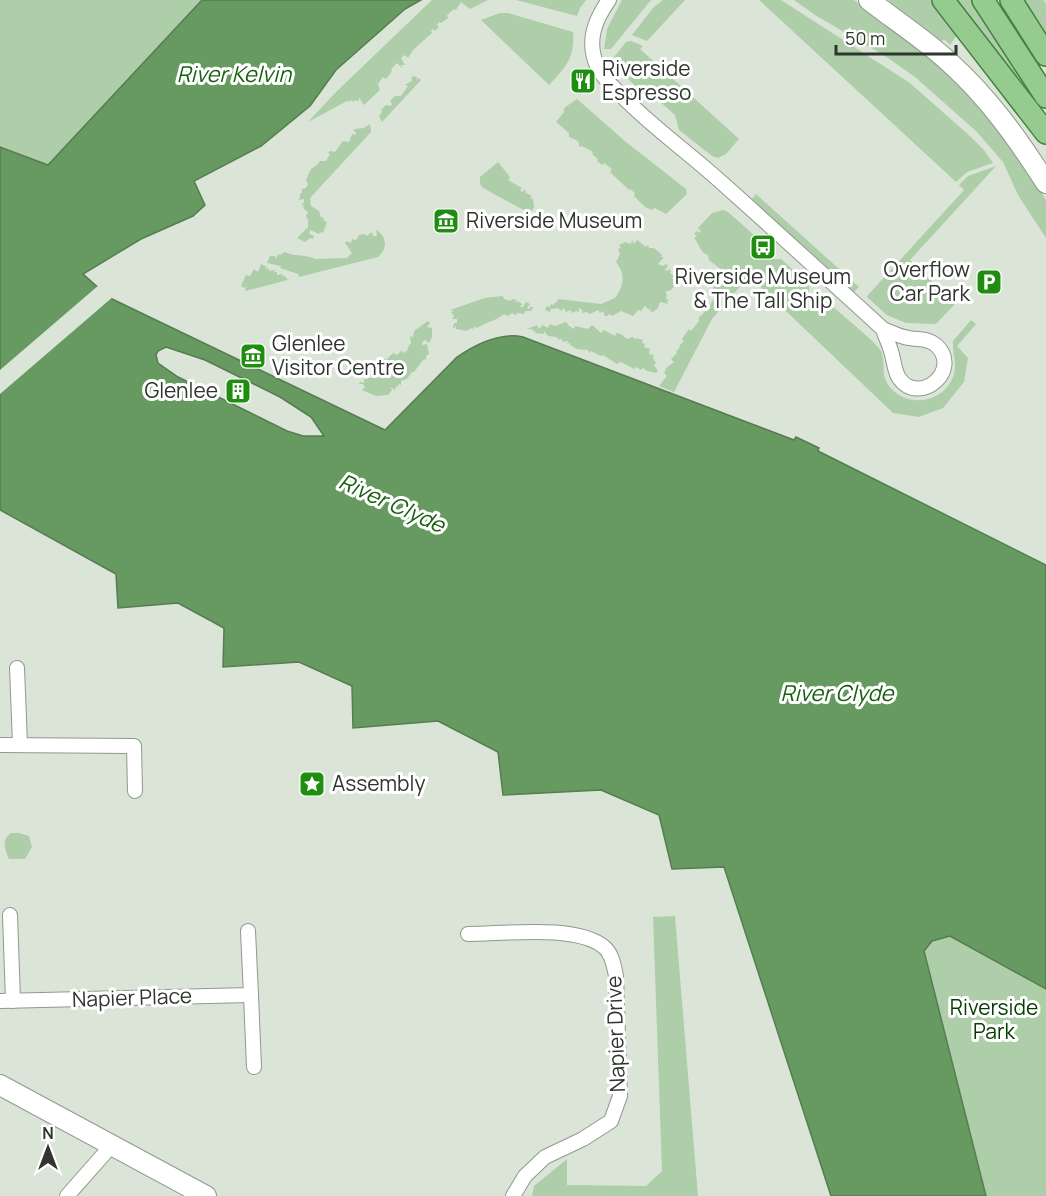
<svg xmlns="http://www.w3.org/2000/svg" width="1046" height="1196" viewBox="0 0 1046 1196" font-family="Manrope,sans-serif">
	<rect width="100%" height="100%" fill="#dae5d8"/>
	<!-- green -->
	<g fill="#adcea8">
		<polygon points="0,0 202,0 47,166 0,147"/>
		<polygon points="432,0 488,0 470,9 461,2 456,10 454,9 447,15 448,18 441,23 439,22 437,25 439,27 435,31 433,29 431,31 432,33 413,50 408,58 405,55 401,58 405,65 401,65 402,68 397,63 391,69 392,71 386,79 383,77 378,84 380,90 364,105 359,98 358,102 356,100 353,102 351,100 349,102 347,101 308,122 336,92"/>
		<polygon points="516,0 586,0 580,8 577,16"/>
		<polygon points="622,0 651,0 611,49 604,49 607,29"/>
		<polygon points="663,0 685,0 647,41 632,35 653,8"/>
		<polygon points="759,0 781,0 910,83 971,137 984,150 993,163 967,172 956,182"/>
		<polygon points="794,0 854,0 910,40 956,80 1008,140 1046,200 1046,238 1018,195 1003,162 976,131 915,77 885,56 815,15"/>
		<polygon points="888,0 931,0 957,35 950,45 944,39 940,43"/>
		<polygon points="957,0 974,0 1037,94 1031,98"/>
		<polygon points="1024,0 1044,0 1046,4 1046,34"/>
		<path d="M500,13h8l65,19c2,26 -7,35 -24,53l-68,-65z"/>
		<polygon points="631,41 643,46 640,49 739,139 726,154 718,158 712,156 679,130 675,115 650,93 640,91 617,67 614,57 626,42"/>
		<polygon points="413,76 417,77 416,80 418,78 421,80 382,122 379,116 382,112 381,110 386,105 391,106 392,104 390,101 395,96 401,96 408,86 405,85 413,80 411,79"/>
		<polygon points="577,99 626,142 686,189 687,194 666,214 655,208 652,210 645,207 634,196 635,193 630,189 629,190 610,172 612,169 604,163 602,165 597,161 598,159 592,154 593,152 582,146 580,147 578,141 569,137 569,133 556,122 564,112 564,108"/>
		<polygon points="370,124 371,132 310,198 311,206 319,211 321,217 324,218 324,221 327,222 323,233 320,232 319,234 310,230 309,234 314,236 313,239 310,238 305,242 297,238 308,227 308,220 306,216 308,212 303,208 304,205 301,206 304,202 304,199 298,200 300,198 300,194 302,193 302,189 306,188 308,184 306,180 311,169 318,164 320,161 326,161 330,154 328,153 330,151 335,152 343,141 349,142 352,134 355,135 356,132 353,131 355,129 364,128"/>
		<polygon points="498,162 510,177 508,180 522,188 520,190 522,192 525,189 526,193 532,196 530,198 533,199 534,207 532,211 529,210 529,213 483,188 480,184 480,177"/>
		<polygon points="996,166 910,260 955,304 936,324 906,323 887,315 867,297 868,295 964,190 959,185 968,176"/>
		<polygon points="756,194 859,287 854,292 752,199"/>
		<path d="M723,210l5,2 27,24v10l15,13h11l28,25v11l14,12h10c8,7 45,37 48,44 5,11 -1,23 8,35 17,23 54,17 64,-9 5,-13 -1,-24 0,-36l18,-21 5,4 -19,22 11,12 -4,24 -21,26 -24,9 -26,-4 -144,-137 -37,43 -38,73 -15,-6 8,-10 -3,-3 2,-3 -1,-1 9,-7 -3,-3 6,-6 -1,-1 4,-5 -1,-1 5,-5 -2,-2 7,-10 2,2 8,-10v-4l4,-3 17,-23 -7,-3 11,-16 -15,-12 -1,-5c-8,-2 -9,-12 -14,-17l3,-2 -3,-2 3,-3 2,2 2,-2 -3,-3 14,-15z"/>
		<path d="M376,230c11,6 12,18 2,27l-79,20 -1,-3 -18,-6 1,-2 -14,-3 3,-7h5l1,3 2,-5 2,1 5,-3c9,5 22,2 30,7l32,-1 5,-5 -7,-10 1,-2 5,2 1,-4 4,1 3,-5 5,-1 3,2 5,-4 1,4h4z"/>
		<path d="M632,240l2,4 3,-4 9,7 2,-2 1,3h5l8,7 -1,2h3l-6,7 5,2 3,-2 2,2 -3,4 2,1 2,-2 2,2 -1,2 4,3 -2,2 4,6 -5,6 -6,2 2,3 -1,4 3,1 -2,2 1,2 -8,-2 -2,6 -5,4 -3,-1 1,-4 -2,3 -4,-4 -4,5 -3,-1 -5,6 -12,-5 -9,5 -2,-2 -3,2h-2l-2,-5 -3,2 -2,-3 -8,4 -4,-2 -4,1v-3l-3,-2v4l-3,-1 -3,2 -3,-3 -4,2 -2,-4 -3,3 -3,-3 -7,1 -1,3 -5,-2 2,-4 3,1 1,-3 3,1 1,-3h2l1,-3 43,5 14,-6c9,-12 11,-24 1,-36l4,-8 -2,-5 3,-1 -2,-3 6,-3 6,2z"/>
		<polygon points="261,264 267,267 266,269 269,268 269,271 275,270 274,272 277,272 277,275 283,274 282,276 285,276 288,280 245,291 246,286 244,288 241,286 246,275 250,276 254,269 258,272"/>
		<path d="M503,296l1,3 6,2 3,-2 3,1 -1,3 2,-2 5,3 -2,3h3l3,-5 4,2 -3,4 2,1 2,-3 2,2 -2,3h-6l-1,3 -6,-1 -3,2 -3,-2 -4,3 -4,-2c-8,7 -18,8 -27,14l-2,-2 -2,3 -2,-1 -4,3 -11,-2v-4l-2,4 -1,-1 1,-5h3v-4h-5l2,-3 -3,-4 3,-1 -4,-1 35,-12z"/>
		<polygon points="428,321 430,323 427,327 432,328 432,337 429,343 425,340 422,343 422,345 427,344 429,354 426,356 426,360 424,359 414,372 412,372 407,379 401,381 401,385 398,384 398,387 396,386 395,390 390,387 392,390 388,395 376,396 362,390 365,387 363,384 359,384 360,382 364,383 364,379 367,379 369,377 371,378 377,362 384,359 386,360 393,353 397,355 402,350 402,353 407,351 409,345 411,344 410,336 413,337 414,331"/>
		<polygon points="566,322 569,326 574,329 575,326 588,329 592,325 601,333 604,330 615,336 616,333 621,334 627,339 633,337 635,339 636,338 643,340 642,343 645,344 644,347 650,349 649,354 654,355 653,358 656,363 654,365 658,371 656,373 647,371 643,368 641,370 636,367 634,369 621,362 617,364 603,355 601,356 591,351 589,353 588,350 577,349 570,345 570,343 567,344 568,341 563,342 561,338 560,340 556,337 548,336 544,331 544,334 535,333 535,329 534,332 532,329 527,329 537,325 539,329 543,325 548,328 550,324 555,326"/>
		<path d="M11,833h8l10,3 3,11 -7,12h-16c-4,-10 -8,-19 2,-26z"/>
		<polygon points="675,916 698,1196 532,1196 534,1186 567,1159 567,1185 646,1186 662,1171 653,917"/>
		<polygon points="950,935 1046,989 1046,1196 986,1196 924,951 932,941"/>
	</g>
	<!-- water -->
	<path fill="#679a60" stroke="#577c52" stroke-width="1.5" fill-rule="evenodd" d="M202,0h219l-16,9 -69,61 -26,36 -49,40 -67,35 11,24 -12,11 -52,23 -58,35 27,24 275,132 72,-73c19,-13 43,-25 66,-20l271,103 2,-3 23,11 -1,3 228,114v424l-96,-53 -18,5 -8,10 62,245h-155l-107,-329 -52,2 -13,-54 -58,-25 -98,5 -5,-43 -60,-31 -85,7 -1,-42 -53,-24 -76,5 1,-39 -46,-25 -60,5 -2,-34 -116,-64v-363l48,18zM166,347l39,13 75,37 31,20 13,19h-21l-16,-5 -109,-54 -20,-14 -2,-8 2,-4z"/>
	<!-- pier -->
	<polygon fill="#dae5d8" points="99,285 114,296 0,394 0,370"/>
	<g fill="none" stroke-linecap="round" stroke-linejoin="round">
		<!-- street casing -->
		<g stroke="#8f998d" stroke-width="16">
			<g id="street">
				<path d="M609,0c-15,21 -23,43 -11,68 5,10 15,19 23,27 31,32 67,57 100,87 54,48 108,98 162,147 8,3 17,8 26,9 10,2 19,0 27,7 27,25 -17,62 -37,33 -5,-8 -5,-18 -8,-27 -2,-7 -6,-15 -8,-22"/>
				<polyline points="17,668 20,744"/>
				<polyline points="0,745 134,746 135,791"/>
				<polyline points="10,915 13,1001"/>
				<path d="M468,934c35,0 108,-10 136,13 8,6 10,19 12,29l4,120 -9,25 -28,18 -38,18 -20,19 -12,20"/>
				<polyline points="251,995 254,1067"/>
				<polyline points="0,1001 251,995 248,931"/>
				<polyline points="67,1196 112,1145"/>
			</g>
		</g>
		<!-- secondary casing -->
		<g stroke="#8f998d" stroke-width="22">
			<g id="secondary">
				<path d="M869,0c27,21 55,39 80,62 39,35 69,77 97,121"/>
				<polyline points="0,1085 206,1196"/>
			</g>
		</g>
		<!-- primary casing -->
		<g stroke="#44803d" stroke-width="24">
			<g id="primary">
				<polyline points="943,0 1046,133"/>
				<polyline points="983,0 1046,97"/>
				<polyline points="1011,0 1046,55"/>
			</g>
		</g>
		<!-- street -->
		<use href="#street" stroke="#fff" stroke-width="14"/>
		<!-- secondary -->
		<use href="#secondary" stroke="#fff" stroke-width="20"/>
		<!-- primary -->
		<use href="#primary" stroke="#95cb8f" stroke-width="21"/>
	</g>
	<!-- icons -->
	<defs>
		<g id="restaurant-square" transform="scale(1.35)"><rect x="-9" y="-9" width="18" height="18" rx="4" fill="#1f8d10" stroke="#fff"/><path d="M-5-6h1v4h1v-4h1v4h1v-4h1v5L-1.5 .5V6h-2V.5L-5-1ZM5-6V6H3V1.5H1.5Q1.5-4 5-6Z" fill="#fff"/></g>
		<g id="museum-square" transform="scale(1.35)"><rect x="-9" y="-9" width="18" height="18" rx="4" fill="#1f8d10" stroke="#fff"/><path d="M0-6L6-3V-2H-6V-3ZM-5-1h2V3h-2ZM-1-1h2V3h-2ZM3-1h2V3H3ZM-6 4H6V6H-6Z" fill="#fff"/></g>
		<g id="bus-square" transform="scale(1.35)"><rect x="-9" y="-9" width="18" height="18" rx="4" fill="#1f8d10" stroke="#fff"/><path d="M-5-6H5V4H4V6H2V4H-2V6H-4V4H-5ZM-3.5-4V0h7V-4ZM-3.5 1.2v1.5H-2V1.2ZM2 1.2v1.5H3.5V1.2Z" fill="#fff"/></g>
		<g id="parking-square" transform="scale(1.35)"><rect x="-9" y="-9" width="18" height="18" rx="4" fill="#1f8d10" stroke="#fff"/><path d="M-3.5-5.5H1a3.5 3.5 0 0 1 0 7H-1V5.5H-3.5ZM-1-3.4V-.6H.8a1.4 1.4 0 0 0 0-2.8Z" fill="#fff"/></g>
		<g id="building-square" transform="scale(1.35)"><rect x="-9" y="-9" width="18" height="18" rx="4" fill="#1f8d10" stroke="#fff"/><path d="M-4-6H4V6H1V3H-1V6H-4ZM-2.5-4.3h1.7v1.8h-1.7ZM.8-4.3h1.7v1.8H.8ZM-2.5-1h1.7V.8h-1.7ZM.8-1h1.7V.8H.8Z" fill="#fff"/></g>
		<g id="sight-square" transform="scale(1.35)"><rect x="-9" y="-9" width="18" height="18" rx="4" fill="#1f8d10" stroke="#fff"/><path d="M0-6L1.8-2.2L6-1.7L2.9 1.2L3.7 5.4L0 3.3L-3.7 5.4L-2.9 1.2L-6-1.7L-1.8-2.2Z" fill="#fff"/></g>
	</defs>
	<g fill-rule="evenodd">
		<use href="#restaurant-square" x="583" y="81"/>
		<use href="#museum-square" x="446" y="221"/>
		<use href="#bus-square" x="763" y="247"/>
		<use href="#parking-square" x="989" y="282"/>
		<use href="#museum-square" x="253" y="356"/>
		<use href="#building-square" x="238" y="391"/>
		<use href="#sight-square" x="312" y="784"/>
	</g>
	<g text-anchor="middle" stroke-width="6" stroke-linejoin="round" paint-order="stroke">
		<!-- poi labels -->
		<g font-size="21" fill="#313530" stroke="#fff" text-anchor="start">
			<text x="602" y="76">Riverside<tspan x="602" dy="24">Espresso</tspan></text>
			<text x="466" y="228">Riverside Museum</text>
			<text x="970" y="277" text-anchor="end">Overflow<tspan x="970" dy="24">Car Park</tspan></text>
			<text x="763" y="284" text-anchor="middle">Riverside Museum<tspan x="763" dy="24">&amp; The Tall Ship</tspan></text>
			<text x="272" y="351">Glenlee<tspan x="272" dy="24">Visitor Centre</tspan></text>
			<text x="218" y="398" text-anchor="end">Glenlee</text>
			<text x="332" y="791">Assembly</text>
		</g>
		<!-- street labels -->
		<g font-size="21" fill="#313530" stroke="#fff">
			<text transform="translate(132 998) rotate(-2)" y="7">Napier Place</text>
			<text transform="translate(616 1034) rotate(-92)" y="7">Napier Drive</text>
		</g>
		<!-- park labels -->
		<g font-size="21" fill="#043c00" stroke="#fff">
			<text x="994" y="1015">Riverside<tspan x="994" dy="24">Park</tspan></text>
		</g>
		<!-- water labels -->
		<g font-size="22" font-style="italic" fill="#185f10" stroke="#fff">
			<text x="234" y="82">River Kelvin</text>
			<text transform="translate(392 503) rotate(24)" y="8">River Clyde</text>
			<text x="837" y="701">River Clyde</text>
		</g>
	</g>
	<!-- north arrow -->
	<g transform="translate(48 1148)" stroke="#ffffff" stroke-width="4.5" paint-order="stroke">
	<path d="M0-4.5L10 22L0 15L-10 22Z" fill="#313530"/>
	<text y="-9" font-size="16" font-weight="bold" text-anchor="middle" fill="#313530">N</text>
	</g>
	<!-- scale -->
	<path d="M836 45v9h120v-9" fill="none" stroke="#313530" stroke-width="3"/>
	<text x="845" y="45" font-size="18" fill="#313530" stroke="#ffffff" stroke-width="4.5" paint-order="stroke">50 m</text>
</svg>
